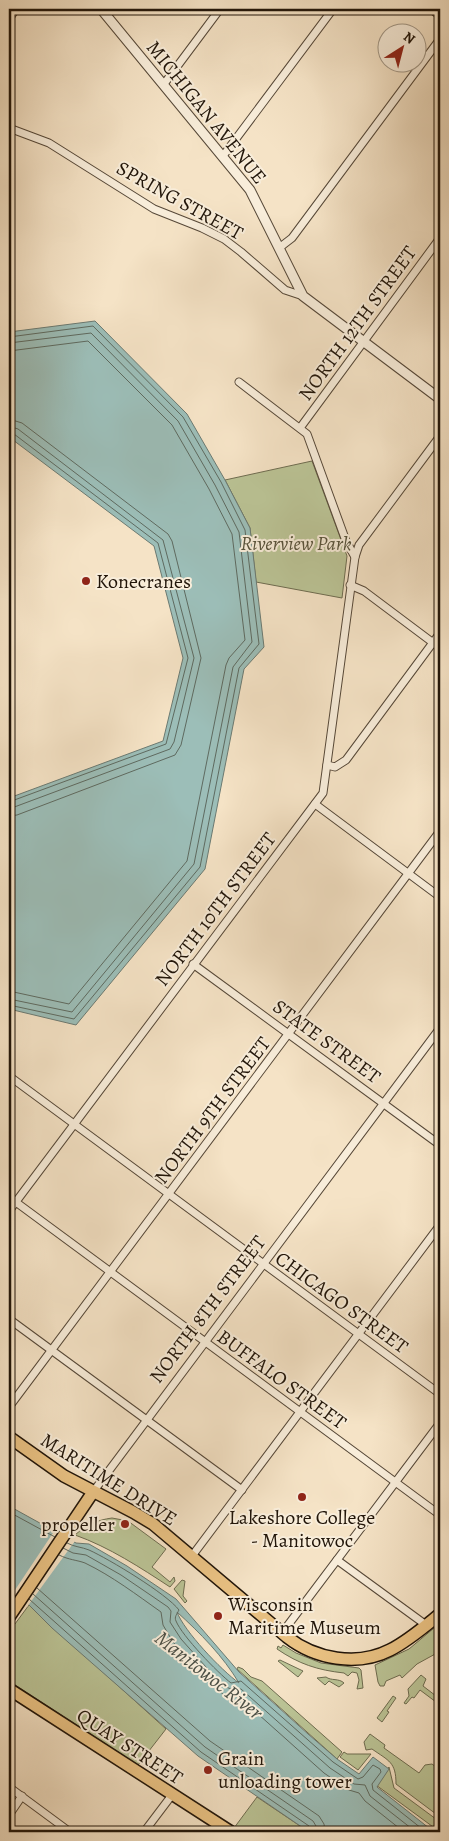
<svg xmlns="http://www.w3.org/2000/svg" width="449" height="1841" viewBox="0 0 449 1841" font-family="Alegreya,serif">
	<rect width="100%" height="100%" fill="#f5e3c6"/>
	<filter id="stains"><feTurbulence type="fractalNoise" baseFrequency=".004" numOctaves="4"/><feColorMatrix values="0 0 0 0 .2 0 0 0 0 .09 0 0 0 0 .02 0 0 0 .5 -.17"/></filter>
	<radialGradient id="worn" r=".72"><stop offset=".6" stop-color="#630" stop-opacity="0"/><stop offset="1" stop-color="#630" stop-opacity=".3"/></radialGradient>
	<!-- green -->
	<g fill="#bbc496" stroke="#6e6c50">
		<polygon points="312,461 347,556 342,598 256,582 250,528 225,480"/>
		<path d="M112,1518l16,3 38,28 -14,18 18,15 4,-5 1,4 -5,6c-29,-19 -61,-40 -95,-52 11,-10 22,-15 37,-17z"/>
		<polygon points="182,1580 185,1581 183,1596 187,1601 185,1603 174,1589"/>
		<polygon points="29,1605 166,1729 138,1765 9,1681 9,1632"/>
		<polygon points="440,1623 440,1655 437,1653 417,1664 402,1678 400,1675 386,1681 384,1686 380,1686 378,1682 375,1665 409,1649"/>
		<path d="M283,1645l13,8 25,10 38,5 2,2 2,18 -6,1 2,-9 -2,-7 -5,-1 -4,4 -4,-3c-27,-3 -45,-9 -67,-24l1,-3 3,2z"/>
		<polygon points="280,1660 303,1671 298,1677 278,1661"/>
		<polygon points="238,1667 243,1669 251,1677 262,1681 342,1752 337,1759 237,1669"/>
		<polygon points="421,1675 426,1679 423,1686 440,1699 440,1705 420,1690 414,1698 412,1697 406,1704 404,1703 409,1696 408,1689"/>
		<path d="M326,1677c5,4 13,1 18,6l-5,4 -10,-6 -4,4 -8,-7z"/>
		<polygon points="393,1696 396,1698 387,1711 389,1712 382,1722 377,1718"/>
		<path d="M370,1734l15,11 -1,3 35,25 6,-8 7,-1 8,6v47l-44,-33c0,-22 -7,-23 -24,-35l-6,1 -2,-8z"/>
		<polygon points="344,1752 347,1754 371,1754 358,1770 340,1757"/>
		<polygon points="389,1767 394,1788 440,1822 440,1832 376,1785"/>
		<polygon points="257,1797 309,1832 245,1832 234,1828"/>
	</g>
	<!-- water -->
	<g fill="#9cbeb8" stroke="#6b7a72" fill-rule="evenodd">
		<polygon points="95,321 187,414 225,480 250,528 264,647 244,669 205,869 76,1025 9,1009 9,798 163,741 183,658 154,546 9,437 9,332"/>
		<path d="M9,1506l67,37 13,1 38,22 49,33 63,73 69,62 29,25 22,15 14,-17 16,12 -12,18 57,45h-125l-111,-76 -146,-128 -23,-23 -20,-14zM177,1612c23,21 46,44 62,71 -18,-13 -55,-52 -62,-71z"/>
	</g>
	<!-- pier -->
	<polygon fill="#f5e3c6" points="55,1530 75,1541 27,1607 11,1596"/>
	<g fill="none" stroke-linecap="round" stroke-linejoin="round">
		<!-- shore -->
		<g stroke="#5e6a60" stroke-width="1">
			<polyline points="9,337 93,326 183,417 221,482 245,530 259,644 239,668 200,867 74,1019 9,1005"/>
			<polyline points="9,343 91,333 178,421 215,485 239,532 252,642 233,667 194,864 72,1012 9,999"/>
			<polyline points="9,351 88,341 172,425 209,489 232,534 245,640 229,658 226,665 187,861 69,1004 9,991"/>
			<polyline points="9,419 22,423 168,534 172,541 201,658 181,745 175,755 17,815 9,816"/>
			<polyline points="9,426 18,429 163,540 194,658 174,742 170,749 9,809"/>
			<polyline points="9,433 14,434 158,543 188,658 166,744 9,802"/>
			<polyline points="9,1512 55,1537"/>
			<path d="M67,1543c7,4 15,4 22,7 20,9 78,44 90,60 -2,4 -5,7 -3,11 6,15 42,52 55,62l10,-2 92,81 25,17 5,-2 10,-12 7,4 1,3 -9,12 1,6 53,42"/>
			<polyline points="63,1548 73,1553 86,1555 121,1575 168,1607 171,1611 170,1622 181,1639 214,1676 226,1687 231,1689 241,1689 330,1768 354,1784 365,1785 370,1796 416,1832"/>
			<path d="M59,1555c10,5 18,5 26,8 27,13 52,32 76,49l2,13 10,17 35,39 16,14 15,2 85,76 25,17 10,3 6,8 39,31"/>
			<polyline points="37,1588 210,1741 319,1816 324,1824 325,1832"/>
			<polyline points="33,1594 205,1747 313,1821 316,1826 318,1832"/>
			<polyline points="29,1599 201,1752 309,1826 311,1832"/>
		</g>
		<!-- minor casing -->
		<g stroke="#564838" stroke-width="9">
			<g id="minor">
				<polyline points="431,9 440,16"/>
				<polyline points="9,19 16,9"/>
				<polyline points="164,84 220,9"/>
				<polyline points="9,128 49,143 154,209 202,228 224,239 241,252 285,290 303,296"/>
				<polyline points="223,156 333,9"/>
				<polyline points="279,248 292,238 440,39"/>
				<polyline points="239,382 307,434 346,541 355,557"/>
				<polyline points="300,428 440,238"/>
				<polyline points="350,585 364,591 440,648"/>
				<polyline points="327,765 335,767 346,760 440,633"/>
				<polyline points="315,804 440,897"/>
				<polyline points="193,964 440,1145"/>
				<polyline points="9,1076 440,1394"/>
				<polyline points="9,1197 440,1515"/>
				<polyline points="9,1211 323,793 355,557 359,545 440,436"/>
				<polyline points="9,1319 242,1490"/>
				<polyline points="9,1407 440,831"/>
				<polyline points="93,1492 440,1028"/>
				<polyline points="192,1556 440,1225"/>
				<polyline points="337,1560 426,1625"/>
				<polyline points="282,1633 440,1423"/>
				<polyline points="9,1787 70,1832"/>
				<polyline points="9,1815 22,1796"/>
				<polyline points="144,1832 172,1795"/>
			</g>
		</g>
		<!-- tertiary casing -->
		<g stroke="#564838" stroke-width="11">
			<polyline id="tertiary" points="101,9 250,190 303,296 440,399"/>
		</g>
		<!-- primary casing -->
		<g stroke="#211509" stroke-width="14">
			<g id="primary">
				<path d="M9,1437l55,39 69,36 20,12 134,113c28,22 70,30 103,13 18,-9 34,-23 50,-36"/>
				<polyline points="9,1617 93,1492"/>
				<polyline points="9,1689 231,1832"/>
			</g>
		</g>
		<!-- minor -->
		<use href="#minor" stroke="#f8edda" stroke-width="7"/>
		<!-- tertiary -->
		<use href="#tertiary" stroke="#f8edda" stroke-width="9"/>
		<!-- primary -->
		<use href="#primary" stroke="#eac283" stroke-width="11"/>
	</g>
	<!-- markers -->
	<g fill="#8f2418" stroke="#f8edda" stroke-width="2">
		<circle cx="86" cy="581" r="5"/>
		<circle cx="302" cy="1497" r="5"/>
		<circle cx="125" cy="1524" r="5"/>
		<circle cx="218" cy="1616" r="5"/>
		<circle cx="208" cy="1770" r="5"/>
	</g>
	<g text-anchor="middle" stroke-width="4" stroke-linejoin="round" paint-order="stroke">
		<!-- street labels -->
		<g font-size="20" fill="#211509" stroke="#f8edda">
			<text transform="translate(207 112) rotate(51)" y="7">MICHIGAN AVENUE</text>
			<text transform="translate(180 200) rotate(29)" y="7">SPRING STREET</text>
			<text transform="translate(357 323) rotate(-54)" y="7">NORTH 12TH STREET</text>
			<text transform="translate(215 909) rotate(-53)" y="7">NORTH 10TH STREET</text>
			<text transform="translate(327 1041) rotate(36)" y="7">STATE STREET</text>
			<text transform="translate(212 1110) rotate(-53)" y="7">NORTH 9TH STREET</text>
			<text transform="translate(342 1302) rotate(36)" y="7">CHICAGO STREET</text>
			<text transform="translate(207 1309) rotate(-53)" y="7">NORTH 8TH STREET</text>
			<text transform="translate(282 1379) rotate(36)" y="7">BUFFALO STREET</text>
			<text transform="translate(109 1479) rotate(32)" y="7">MARITIME DRIVE</text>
			<text transform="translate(130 1746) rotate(33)" y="7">QUAY STREET</text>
		</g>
		<!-- park labels -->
		<g font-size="20" font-style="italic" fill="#57523a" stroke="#f8edda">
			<text x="296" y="550">Riverview Park</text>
		</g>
		<!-- poi labels -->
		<g font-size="20" fill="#211509" stroke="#f8edda" text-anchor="start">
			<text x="96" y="588">Konecranes</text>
			<text x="302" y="1524" text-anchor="middle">Lakeshore College<tspan x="302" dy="23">- Manitowoc</tspan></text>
			<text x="115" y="1531" text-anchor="end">propeller</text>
			<text x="228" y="1611">Wisconsin<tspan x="228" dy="23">Maritime Museum</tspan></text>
			<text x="218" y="1765">Grain<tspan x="218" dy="23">unloading tower</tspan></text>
		</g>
		<!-- water labels -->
		<g font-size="21" font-style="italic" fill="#4c5046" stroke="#f8edda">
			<text transform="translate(209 1675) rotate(38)" y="7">Manitowoc River</text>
		</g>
	</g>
	<!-- margin -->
	<rect width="449" height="1841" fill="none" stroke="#f5e3c6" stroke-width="30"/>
	<rect x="10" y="10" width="429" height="1821" fill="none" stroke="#211509" stroke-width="2.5"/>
	<rect x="15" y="15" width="419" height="1811" fill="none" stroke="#211509"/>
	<!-- north arrow -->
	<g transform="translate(402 48) rotate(36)"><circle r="24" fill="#f8edda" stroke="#a29786"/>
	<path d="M0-4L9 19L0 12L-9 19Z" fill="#8f2418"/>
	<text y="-8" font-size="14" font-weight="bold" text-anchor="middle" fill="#211509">N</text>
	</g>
	<rect width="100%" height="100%" filter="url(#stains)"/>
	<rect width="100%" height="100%" fill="url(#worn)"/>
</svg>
